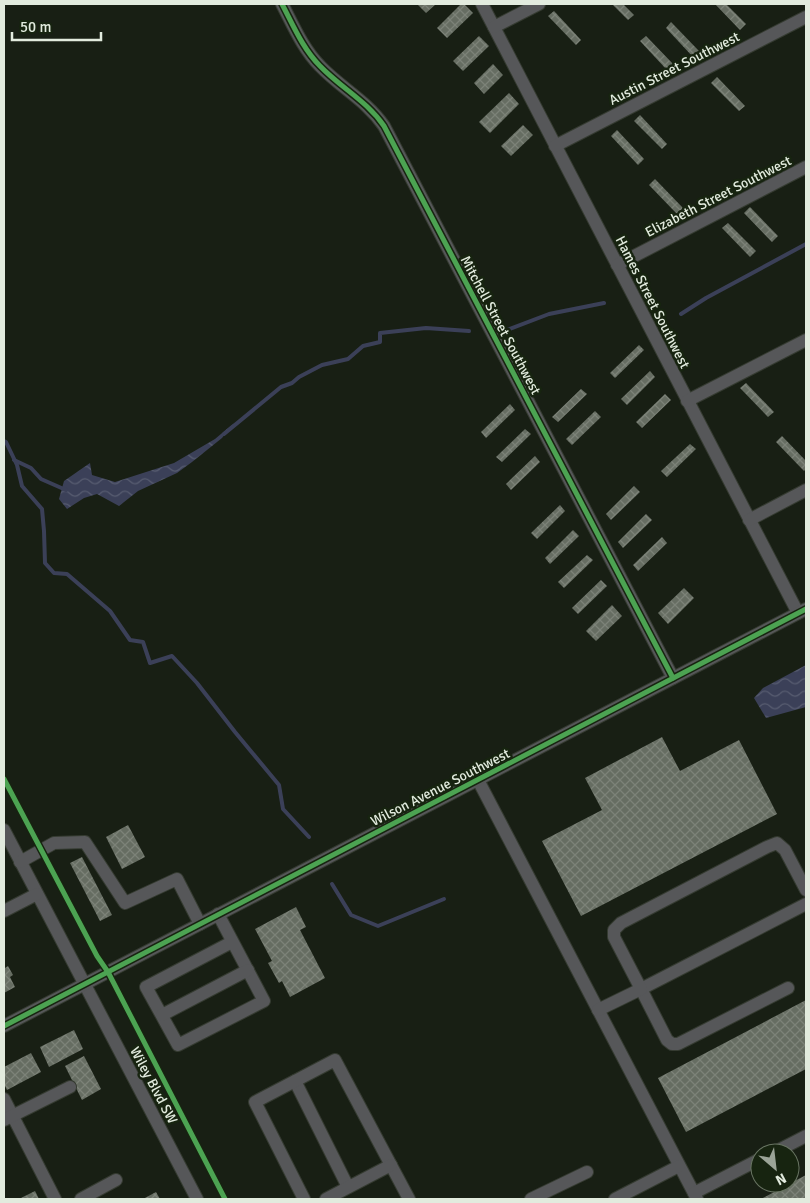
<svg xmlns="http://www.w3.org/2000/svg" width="810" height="1203" viewBox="0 0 810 1203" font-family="Signika,sans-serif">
	<defs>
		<pattern id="water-waves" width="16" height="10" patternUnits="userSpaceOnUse" patternTransform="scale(1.25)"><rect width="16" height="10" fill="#3b4058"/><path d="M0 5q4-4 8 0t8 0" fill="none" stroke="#575c70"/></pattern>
		<pattern id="building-cross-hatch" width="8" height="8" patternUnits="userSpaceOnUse" patternTransform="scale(1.25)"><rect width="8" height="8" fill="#666d62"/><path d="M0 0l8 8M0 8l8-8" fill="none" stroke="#7c8278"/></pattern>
	</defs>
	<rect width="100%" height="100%" fill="#181f14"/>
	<!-- water -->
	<g fill="url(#water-waves)">
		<polygon points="234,423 222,438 192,462 177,473 138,491 119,506 97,494 84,498 67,509 59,499 64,481 90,463 92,475 115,482 174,463 215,439"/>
		<polygon points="806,665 806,707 766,718 754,698 763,688"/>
	</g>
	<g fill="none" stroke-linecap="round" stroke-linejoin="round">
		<!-- stream -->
		<g stroke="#3b4058" stroke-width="4">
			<polyline points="681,314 706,298 806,244"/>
			<polyline points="507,330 549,314 604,303"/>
			<polyline points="224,434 281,387 292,383 299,377 322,365 348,359 363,346 380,342 380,333 426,328 469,331"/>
			<polyline points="4,441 6,442 17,465 22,486 42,509 44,531 45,563 54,573 67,574 110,611 130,640 143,642 150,663 172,656 197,683 235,732 279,785 283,809 309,837"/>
			<polyline points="14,460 31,468 41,479 66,490"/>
			<polyline points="332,884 351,915 378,926 444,899"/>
		</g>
	</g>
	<!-- building -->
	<g fill="url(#building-cross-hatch)">
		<polygon points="417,4 436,4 426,13"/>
		<polygon points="461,4 464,4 473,13 447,38 437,28"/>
		<polygon points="612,4 623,4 634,15 628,20"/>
		<polygon points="715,4 726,4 746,24 740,30"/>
		<polygon points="554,11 581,40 576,45 548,16"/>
		<polygon points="671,22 699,51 693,57 666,28"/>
		<polygon points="479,36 489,46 463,71 453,61"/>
		<polygon points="646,36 673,64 667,70 640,41"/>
		<polygon points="493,64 503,75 484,94 474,83"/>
		<polygon points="717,77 745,106 739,111 711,83"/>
		<polygon points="509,93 519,104 490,133 479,122"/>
		<polygon points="640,115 667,144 662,149 634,121"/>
		<polygon points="523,125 533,135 511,156 501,146"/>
		<polygon points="617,130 644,159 638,165 611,136"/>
		<polygon points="655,179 683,208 677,214 649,185"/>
		<polygon points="750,207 778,236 772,242 744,213"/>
		<polygon points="728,223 756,251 750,257 722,228"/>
		<polygon points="639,345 644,350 615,378 610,373"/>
		<polygon points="650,371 655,377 627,405 621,399"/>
		<polygon points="746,383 774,412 768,417 740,388"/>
		<polygon points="581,389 587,394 558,422 552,417"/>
		<polygon points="665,394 671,400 642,428 636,422"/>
		<polygon points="510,404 515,410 486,438 481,432"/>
		<polygon points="595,411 601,417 572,445 566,439"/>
		<polygon points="525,429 531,434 502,462 496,457"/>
		<polygon points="782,436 806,461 806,469 804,471 776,442"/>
		<polygon points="690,444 696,449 667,477 661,471"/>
		<polygon points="535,456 540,462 511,490 506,484"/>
		<polygon points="634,486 640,492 611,520 606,514"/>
		<polygon points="560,505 565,511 537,539 531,533"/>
		<polygon points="646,514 652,520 623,548 618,542"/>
		<polygon points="573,530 579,536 550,564 545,558"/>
		<polygon points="662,537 667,543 638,571 633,565"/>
		<polygon points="587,555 593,560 564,588 558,582"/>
		<polygon points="601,580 607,586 578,614 572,608"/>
		<polygon points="684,588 694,598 668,624 658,613"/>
		<polygon points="612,605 622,616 596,641 586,631"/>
		<polygon points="662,737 680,771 739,740 777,814 581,916 542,841 602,810 585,778"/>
		<polygon points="128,825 145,857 122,869 106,837"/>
		<polygon points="82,857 112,915 100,921 70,863"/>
		<polygon points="296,907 306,927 300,930 325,978 290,997 282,981 279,983 268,963 272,961 255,929"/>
		<polygon points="4,965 5,968 8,966 13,975 10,977 15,987 4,993"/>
		<polygon points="806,1000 806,1069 686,1132 658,1078"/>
		<polygon points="74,1030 83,1049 49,1067 40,1047"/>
		<polygon points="31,1053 41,1072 7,1090 4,1084 4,1067"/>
		<polygon points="84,1056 101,1089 82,1100 65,1066"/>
		<polygon points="806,1175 806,1199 761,1199"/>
		<polygon points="35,1191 39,1199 19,1199"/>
		<polygon points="156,1192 160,1199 143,1199"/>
	</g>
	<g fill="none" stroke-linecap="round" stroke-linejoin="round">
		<!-- minor casing -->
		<g stroke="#353b31" stroke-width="14">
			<g id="minor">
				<path d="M282,4c11,21 21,45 38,62 21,22 47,35 64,60l289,552"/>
				<polyline points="482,4 798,613"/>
				<polyline points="494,27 539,4"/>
				<polyline points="555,146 806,17"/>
				<polyline points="617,265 806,167"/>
				<polyline points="687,401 806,340"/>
				<polyline points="749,520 806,490"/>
				<polyline points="478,780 697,1199"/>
				<polyline points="4,830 197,1199"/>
				<polyline points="20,862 54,843 85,842 125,903 177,879 200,924"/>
				<polyline points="4,911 37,894"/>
				<polyline points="218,914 264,1001 178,1045 146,987 232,942"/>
				<polyline points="788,988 678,1044 672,1044 667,1040 641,989 806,904"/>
				<polyline points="598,1010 641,989 614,937 614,930 621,923 767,847 777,843 785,850 806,890"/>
				<polyline points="162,1015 248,970"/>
				<polyline points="4,1026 806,609"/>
				<polyline points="295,1081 348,1187"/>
				<polyline points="4,1099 55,1199"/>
				<polyline points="4,1120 70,1087"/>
				<polyline points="773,1153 806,1136"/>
				<polyline points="694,1193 760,1159"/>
				<polyline points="81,1199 116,1180"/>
				<polyline points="304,1199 255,1102 335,1060 409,1199"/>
				<polyline points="326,1199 391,1165"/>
				<polyline points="531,1199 587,1172"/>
				<polyline points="615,1199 679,1166"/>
			</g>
		</g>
		<!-- minor -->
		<use href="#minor" stroke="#565759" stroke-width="12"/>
		<!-- cycleway casing -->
		<g stroke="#172410" stroke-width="8">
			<g id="cycleway">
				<path d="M282,4c11,21 21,45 38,62 21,22 47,35 64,60l289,552"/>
				<polyline points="4,779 97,956 108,972 225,1199"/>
				<polyline points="4,1026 806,609"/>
			</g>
		</g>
		<!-- cycleway -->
		<use href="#cycleway" stroke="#4ca352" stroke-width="5"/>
	</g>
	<g text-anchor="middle" stroke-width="5" stroke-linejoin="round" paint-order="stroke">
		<!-- street labels -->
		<g font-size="14" fill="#e2ebde" stroke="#172410">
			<text transform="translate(674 68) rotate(-27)" y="5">Austin Street Southwest</text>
			<text transform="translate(718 196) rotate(-27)" y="5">Elizabeth Street Southwest</text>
			<text transform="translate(653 302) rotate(63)" y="5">Hames Street Southwest</text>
			<text transform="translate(501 325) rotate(62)" y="5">Mitchell Street Southwest</text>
			<text transform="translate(440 787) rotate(-27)" y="5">Wilson Avenue Southwest</text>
			<text transform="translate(154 1085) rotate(62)" y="5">Wiley Blvd SW</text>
		</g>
	</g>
	<!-- border -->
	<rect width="810" height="1203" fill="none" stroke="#e2ebde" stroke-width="10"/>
	<!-- north arrow -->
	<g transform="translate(775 1168) rotate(152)"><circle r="24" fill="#172410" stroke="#687462"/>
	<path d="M0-4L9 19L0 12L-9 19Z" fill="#9ba497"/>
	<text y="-8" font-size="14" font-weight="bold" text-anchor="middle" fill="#e2ebde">N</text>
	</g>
	<!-- scale -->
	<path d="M12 32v8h89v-8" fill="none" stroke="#e2ebde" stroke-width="2.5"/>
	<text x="20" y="32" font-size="15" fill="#e2ebde" stroke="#172410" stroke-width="4" paint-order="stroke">50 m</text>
</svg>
